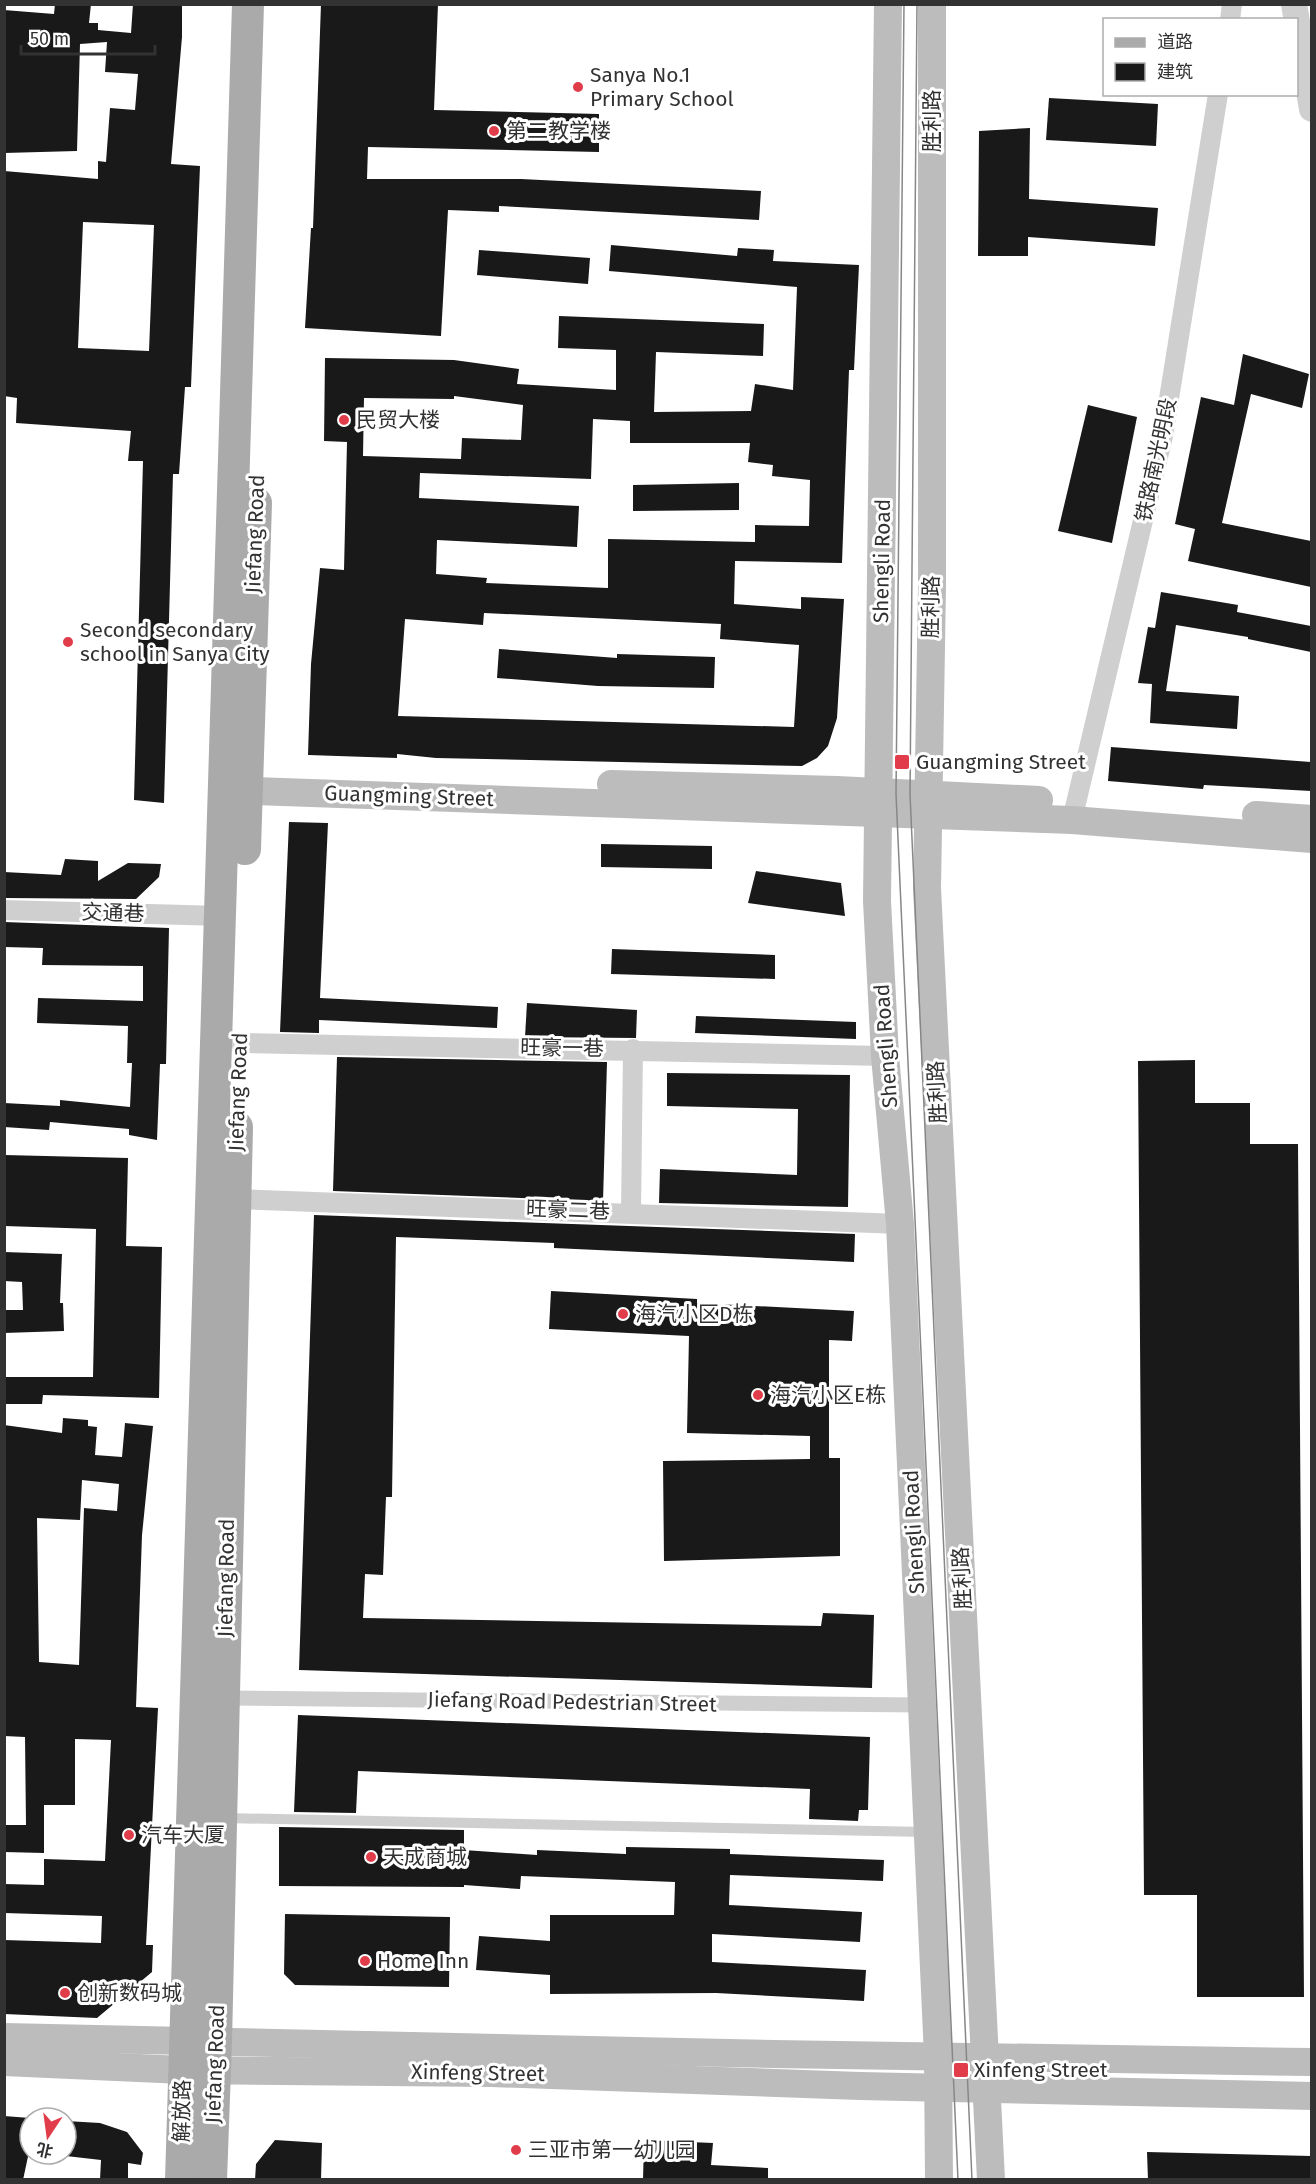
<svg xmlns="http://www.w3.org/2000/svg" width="1316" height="2184" viewBox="0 0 1316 2184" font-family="'Fira Sans','Noto Sans SC',sans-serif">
	<rect width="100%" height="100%" fill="#fff"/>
	<!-- building -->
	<g fill="#191919" fill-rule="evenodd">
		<path d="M55,4h36l-2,19h9v7l33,3 2,-29h49v33l-11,127 29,2 -9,221h-6l-6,87h-6l-9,329 -30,-3 9,-339h-15l3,-30 -115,-8 1,-25 -13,-2v-225l94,8v-18l8,1 4,-54 25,2 3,-36 -33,-2 2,-30 -27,2 -3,107 -73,2v-143l50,4zM83,222l71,3 -5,126 -71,-3z"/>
		<polygon points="321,4 438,4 434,110 599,114 599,152 368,147 367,179 521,179 761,191 759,220 499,206 499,212 448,210 441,336 305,328 311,228 313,228"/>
		<polygon points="1049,98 1158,104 1156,146 1046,140"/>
		<polygon points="1030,128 1029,199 1158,208 1155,246 1028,237 1028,256 978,256 979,131"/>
		<path d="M611,245l126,11 1,-8 36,2 -1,11 86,4 -5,105h-5l-7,193 -107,-2 -1,43 67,5v-12l43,2 -7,119 -9,28 -11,12 -15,8 -366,-8 -39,-4v4l-89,-3 3,-91 9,-96 24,2 3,-128 -23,-1 1,-83 129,2 65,9 -2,15 99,6v-40l-58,-2 1,-32 205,8 -1,32 -107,-4 -2,60 97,-1 4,-27 38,6 4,-103 -188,-16zM454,396l69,9 -2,35 -59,-2 -1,21 -98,-3 1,-58 90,1zM593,419l37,2v22h120l-2,19 25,3 -1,11 38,4 -1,46 -54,-1v17l-147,-3v49l-122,-5 1,-5 -51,-4 1,-34 140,7 2,-41 -160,-8 1,-25 171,6zM484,613l237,11 -1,15 79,6 -5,82 -396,-11 7,-97 78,6z"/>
		<polygon points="479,250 590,258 588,284 477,275"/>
		<polygon points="1243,354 1309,374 1302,408 1251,394 1222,523 1311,541 1311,587 1188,561 1195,529 1175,524 1201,397 1234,405"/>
		<polygon points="1088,405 1137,417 1112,543 1058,531"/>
		<polygon points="739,483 739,510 633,511 633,485"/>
		<polygon points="1161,592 1238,605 1237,612 1311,626 1311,652 1248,639 1248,637 1176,625 1166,691 1239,696 1237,729 1150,723 1152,684 1138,683 1148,627 1155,628"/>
		<polygon points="499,649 617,658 617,654 715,657 714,688 598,686 497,678"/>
		<polygon points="1111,747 1311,762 1311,791 1204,785 1203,789 1108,781"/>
		<polygon points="289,822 328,823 320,998 498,1007 497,1028 319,1020 319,1033 280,1032"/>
		<polygon points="601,844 712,846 712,869 601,867"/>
		<polygon points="65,859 98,861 98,881 128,863 161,864 159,877 136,899 4,898 4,872 61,875"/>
		<polygon points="756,871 841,883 845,916 748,903"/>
		<polygon points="4,922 169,928 166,1064 160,1064 157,1140 129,1135 129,1129 50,1122 49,1130 4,1127 4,1103 60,1106 60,1100 130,1107 132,1063 127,1063 128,1026 37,1023 38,998 143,1001 143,966 42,965 43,948 4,947"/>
		<polygon points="612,949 775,955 775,979 611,974"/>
		<polygon points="527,1003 637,1010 636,1038 525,1037"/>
		<polygon points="696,1016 856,1022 856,1039 695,1033"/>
		<polygon points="337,1057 607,1062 603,1201 333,1191"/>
		<polygon points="1195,1060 1195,1103 1250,1103 1250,1144 1298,1144 1304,1997 1197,1997 1197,1895 1144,1895 1138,1061"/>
		<polygon points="667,1073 850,1075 848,1207 659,1203 660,1169 797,1175 798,1109 667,1106"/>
		<polygon points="4,1155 128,1158 126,1246 162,1247 159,1398 43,1395 42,1404 4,1404 4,1377 93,1377 96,1229 4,1226"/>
		<polygon points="314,1215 855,1234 854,1262 554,1248 554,1243 396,1237 392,1497 386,1497 383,1575 365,1574 363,1618 821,1626 823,1613 874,1615 872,1688 299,1670"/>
		<polygon points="4,1252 62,1254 60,1303 63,1303 64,1331 4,1333 4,1310 23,1310 22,1282 4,1281"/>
		<polygon points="551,1291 697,1299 697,1303 854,1311 852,1341 829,1340 829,1458 840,1458 840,1556 664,1561 663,1461 810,1459 810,1436 687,1433 689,1336 549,1329"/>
		<path d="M63,1418l25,2v6l9,1 -2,28 27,2 3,-34 28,3 -11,109 -6,172 22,1 -12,237h7l-1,27 -55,46 -93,-4v-74l97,3 1,-27 -98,-3v-29l40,1v-26l61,2 6,-121 -36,-1v66h-31v48l-40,-1v-27h22l-1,-88 -21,-1v-311l58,8zM82,1480l37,4 -2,27 -33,-3 -5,157 -40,-3 -2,-144 43,2z"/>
		<polygon points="298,1715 870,1737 868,1810 859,1810 858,1821 809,1819 810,1789 358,1771 356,1813 294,1812"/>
		<polygon points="279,1827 464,1830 464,1850 537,1855 537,1850 626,1854 626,1847 730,1849 730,1854 884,1860 883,1881 730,1875 729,1905 862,1912 860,1942 712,1934 712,1962 866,1970 864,2001 716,1993 550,1994 550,1975 476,1970 479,1936 550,1941 550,1915 674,1915 675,1882 521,1876 520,1889 464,1885 464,1887 279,1886"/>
		<polygon points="285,1914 450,1917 449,1987 295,1985 284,1974"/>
		<polygon points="4,2116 30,2118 30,2147 23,2180 4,2180"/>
		<polygon points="66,2121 100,2123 127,2132 143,2153 141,2165 128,2163 128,2180 100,2180 101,2160 66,2156"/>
		<polygon points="275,2140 322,2143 321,2180 255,2180 256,2164"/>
		<polygon points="644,2140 713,2143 711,2165 768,2168 768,2180 643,2180"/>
		<polygon points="1147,2152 1311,2156 1311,2180 1148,2180"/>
	</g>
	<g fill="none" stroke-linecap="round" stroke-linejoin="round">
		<!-- service -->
		<polyline stroke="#cfcfcf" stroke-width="10" points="223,1818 927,1832"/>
		<!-- pedestrian -->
		<polyline stroke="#cfcfcf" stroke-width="15" points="223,1698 921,1705"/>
		<!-- minor -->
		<g stroke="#cfcfcf" stroke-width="20">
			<polyline points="1230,20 1232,4"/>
			<polyline points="1072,820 1163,436 1218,94"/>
			<polyline points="4,910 222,916"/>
			<polyline points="239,1043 885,1056"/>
			<polyline points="235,1199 900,1224"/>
			<polyline points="631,1212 633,1049"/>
		</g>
		<!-- tertiary -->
		<polyline stroke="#cfcfcf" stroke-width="26" points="1294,4 1312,109"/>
		<!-- secondary -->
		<g stroke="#bcbcbc" stroke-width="28">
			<polyline points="888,4 877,901 885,1056 900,1224 938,2056 939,2180"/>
			<polyline points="932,4 932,586 927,888 991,2180"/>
			<polyline points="611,784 837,790 1039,800"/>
			<polyline points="225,790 1072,820 1312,839"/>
			<polyline points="1256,815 1312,819"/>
			<polyline points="4,2037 773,2054 1312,2062"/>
			<polyline points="4,2062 183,2070 492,2073 860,2086 1312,2096"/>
		</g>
		<!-- primary -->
		<g stroke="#aaa" stroke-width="32">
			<polyline points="245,849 256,503"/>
			<polyline points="181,2180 248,4"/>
			<polyline points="211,2180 216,2042 237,1127"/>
		</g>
		<!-- tram -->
		<g stroke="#878787" stroke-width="1.5">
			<polyline points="904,4 896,794 958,2180"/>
			<polyline points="917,4 910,794 972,2180"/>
		</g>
	</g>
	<!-- markers -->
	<g fill="#e13c49" stroke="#fff" stroke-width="2">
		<circle cx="578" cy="87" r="6"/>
		<circle cx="494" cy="131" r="6"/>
		<circle cx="344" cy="420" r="6"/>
		<circle cx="68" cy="642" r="6"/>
		<rect x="894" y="754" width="16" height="16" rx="3"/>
		<circle cx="623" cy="1314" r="6"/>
		<circle cx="758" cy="1395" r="6"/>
		<circle cx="129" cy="1835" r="6"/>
		<circle cx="371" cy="1857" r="6"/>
		<circle cx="365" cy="1961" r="6"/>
		<circle cx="65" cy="1993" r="6"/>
		<rect x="953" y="2062" width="16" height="16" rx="3"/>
		<circle cx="516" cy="2150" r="6"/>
	</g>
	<g text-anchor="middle" stroke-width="6" stroke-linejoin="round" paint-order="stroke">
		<!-- poi labels -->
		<g font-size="21" fill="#323232" stroke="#fff" text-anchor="start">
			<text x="590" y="82">Sanya No.1<tspan x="590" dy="24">Primary School</tspan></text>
			<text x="506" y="138">第二教学楼</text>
			<text x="356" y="427">民贸大楼</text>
			<text x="80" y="637">Second secondary<tspan x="80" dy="24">school in Sanya City</tspan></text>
			<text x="916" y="769">Guangming Street</text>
			<text x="635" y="1321">海汽小区D栋</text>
			<text x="770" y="1402">海汽小区E栋</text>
			<text x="141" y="1842">汽车大厦</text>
			<text x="383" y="1864">天成商城</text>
			<text x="377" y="1968">Home Inn</text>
			<text x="77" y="2000">创新数码城</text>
			<text x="974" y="2077">Xinfeng Street</text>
			<text x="528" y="2157">三亚市第一幼儿园</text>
		</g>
		<!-- street labels -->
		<g font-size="21" fill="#323232" stroke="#fff">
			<text transform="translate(932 121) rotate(-90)" y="7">胜利路</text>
			<text transform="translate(1156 460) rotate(-78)" y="7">铁路南光明段</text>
			<text transform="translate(255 534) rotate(-88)" y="7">Jiefang Road</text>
			<text transform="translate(882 561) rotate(-89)" y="7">Shengli Road</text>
			<text transform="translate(931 607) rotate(-89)" y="7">胜利路</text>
			<text transform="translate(409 796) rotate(2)" y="7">Guangming Street</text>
			<text transform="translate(113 913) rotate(2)" y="7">交通巷</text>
			<text transform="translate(886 1046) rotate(-94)" y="7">Shengli Road</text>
			<text transform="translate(562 1048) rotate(1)" y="7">旺豪一巷</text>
			<text transform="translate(238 1092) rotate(-88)" y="7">Jiefang Road</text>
			<text transform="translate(937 1092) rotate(-93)" y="7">胜利路</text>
			<text transform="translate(568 1210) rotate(2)" y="7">旺豪二巷</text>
			<text transform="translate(914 1532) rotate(-93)" y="7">Shengli Road</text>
			<text transform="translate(226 1578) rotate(-89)" y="7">Jiefang Road</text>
			<text transform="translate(962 1578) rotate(-93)" y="7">胜利路</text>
			<text transform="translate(572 1702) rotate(1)" y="7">Jiefang Road Pedestrian Street</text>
			<text transform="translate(215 2064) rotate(-88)" y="7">Jiefang Road</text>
			<text transform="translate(478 2073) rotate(1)" y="7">Xinfeng Street</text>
			<text transform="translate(182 2111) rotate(-89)" y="7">解放路</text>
		</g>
	</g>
	<!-- border -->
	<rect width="1316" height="2184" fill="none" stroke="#323232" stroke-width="12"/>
	<!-- legend -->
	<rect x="1103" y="18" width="195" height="78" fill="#ffffff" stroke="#adadad" stroke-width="1.5"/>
	<rect x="1115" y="38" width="30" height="9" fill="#aaaaaa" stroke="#adadad" stroke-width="1.5"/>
	<text x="1157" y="48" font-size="18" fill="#323232">道路</text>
	<rect x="1115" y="63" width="30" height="18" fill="#191919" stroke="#adadad" stroke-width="1.5"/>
	<text x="1157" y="78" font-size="18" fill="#323232">建筑</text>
	<!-- north arrow -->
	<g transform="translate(48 2136) rotate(193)"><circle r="28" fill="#ffffff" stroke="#adadad" stroke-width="1.5"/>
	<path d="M0-4.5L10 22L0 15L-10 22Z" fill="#e13c49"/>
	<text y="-9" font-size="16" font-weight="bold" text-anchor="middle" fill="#323232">北</text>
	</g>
	<!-- scale -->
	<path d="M21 45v9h134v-9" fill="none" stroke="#323232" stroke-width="3"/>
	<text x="30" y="45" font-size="18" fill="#323232" stroke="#ffffff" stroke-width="4.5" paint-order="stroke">50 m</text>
</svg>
